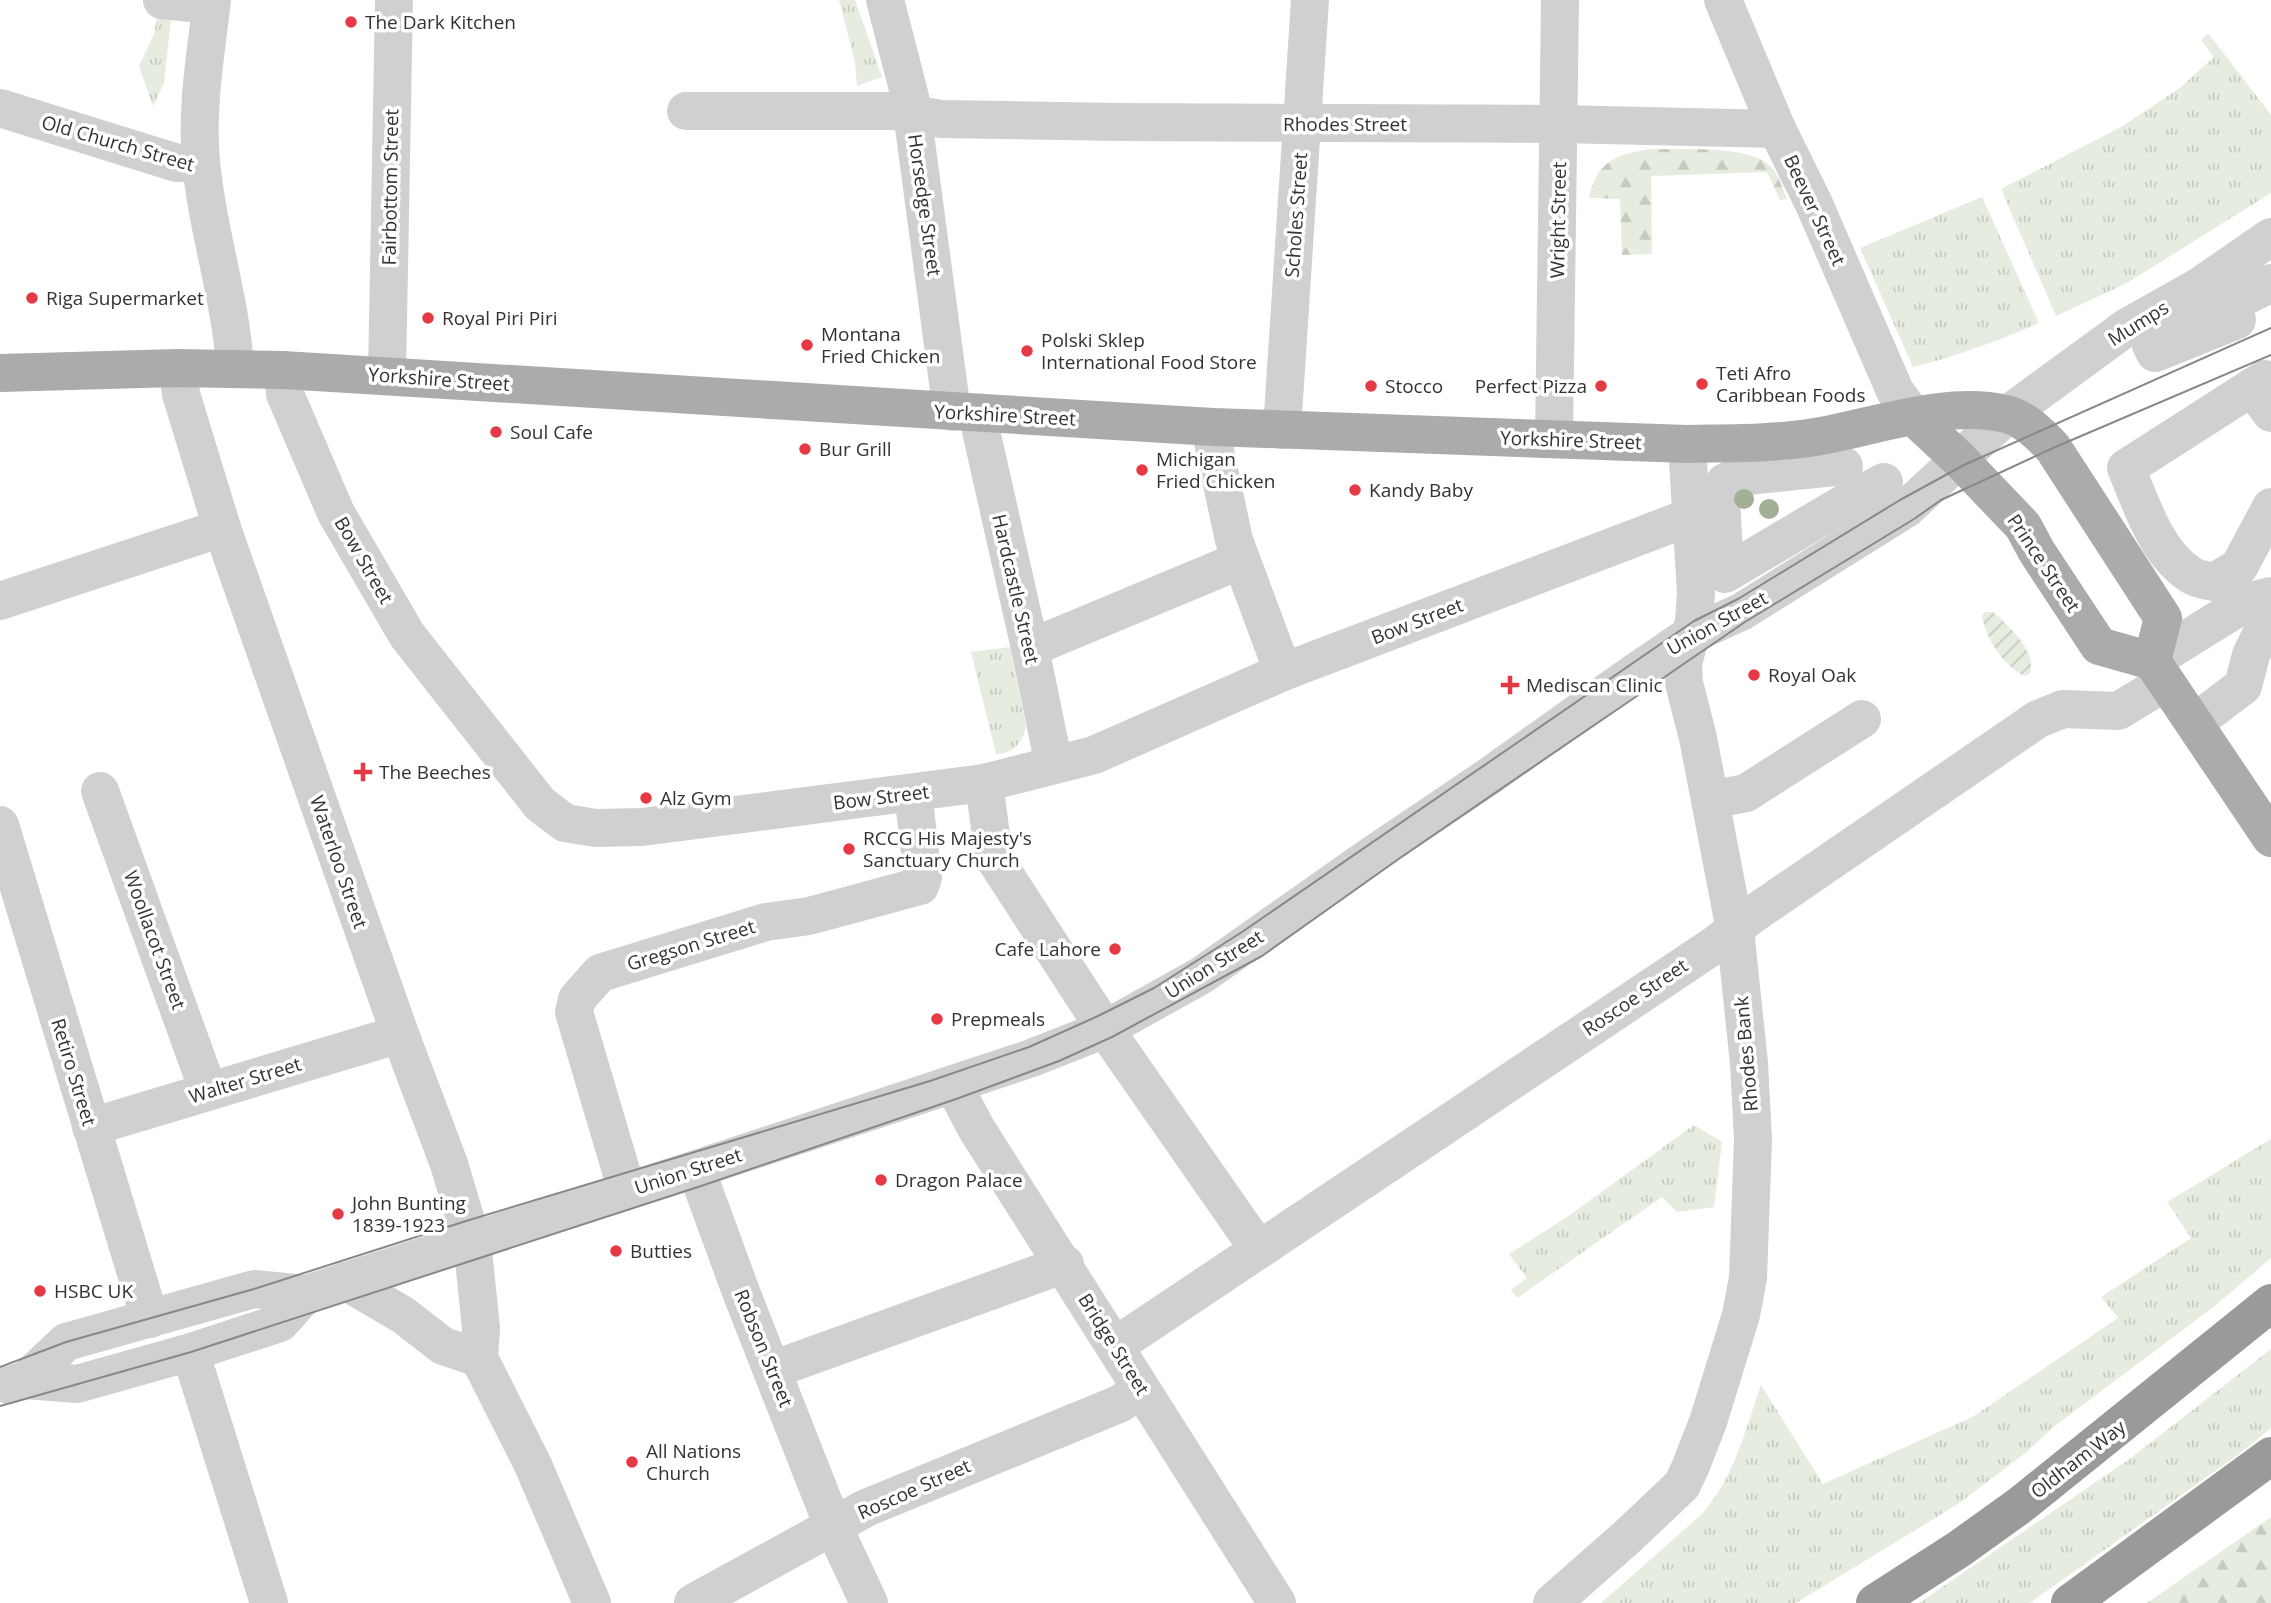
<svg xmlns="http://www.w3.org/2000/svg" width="2271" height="1603" viewBox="0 0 2271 1603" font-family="'Open Sans',sans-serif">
	<defs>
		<pattern id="grass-tufts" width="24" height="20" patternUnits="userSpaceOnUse" patternTransform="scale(1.75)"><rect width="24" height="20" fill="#e6ecdf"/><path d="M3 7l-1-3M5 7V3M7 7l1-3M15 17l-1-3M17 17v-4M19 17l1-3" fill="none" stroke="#c6cbc0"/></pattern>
		<pattern id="forest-firs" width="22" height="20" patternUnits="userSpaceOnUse" patternTransform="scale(1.75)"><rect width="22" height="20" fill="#e6ecdf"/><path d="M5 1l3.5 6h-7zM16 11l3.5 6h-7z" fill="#c6cbc0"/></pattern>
		<pattern id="garden-furrows" width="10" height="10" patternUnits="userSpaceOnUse" patternTransform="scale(1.75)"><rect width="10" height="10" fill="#e6ecdf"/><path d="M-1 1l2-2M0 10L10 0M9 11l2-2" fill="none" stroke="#c6cbc0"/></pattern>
	</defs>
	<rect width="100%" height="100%" fill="#fff"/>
	<!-- grass -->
	<g fill="url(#grass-tufts)">
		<polygon points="160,0 173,0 164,83 153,106 139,66 154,34"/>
		<polygon points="839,0 855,0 882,77 857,86 855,62"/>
		<polygon points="2208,33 2271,115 2271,193 2127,283 2056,316 2001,189 2121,127 2180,88 2214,57 2201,40"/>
		<path d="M1982,197l57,126c-42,18 -82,33 -126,44l-53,-119z"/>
		<path d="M1010,647l16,79c-3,16 -13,28 -30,28l-25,-102z"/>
		<polygon points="1694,1125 1722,1142 1714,1207 1677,1212 1662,1197 1517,1298 1511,1290 1527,1278 1509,1254 1567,1217"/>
		<path d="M2271,1139v119l-55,47 -164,123 -24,23 -70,53 -162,99h-195l100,-88c33,-36 44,-85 60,-130l62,99 151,-68 144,-98 -17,-21 90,-59 -24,-36z"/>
		<polygon points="2271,1349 2271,1428 2239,1454 2030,1603 1919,1603 2131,1458"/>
	</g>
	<!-- forest -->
	<g fill="url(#forest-firs)">
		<path d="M1651,149c30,1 103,-5 122,20 6,8 10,21 14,30l-7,1 -13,-28 -116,4 1,78 -30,1 -2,-56 -31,-1c8,-38 27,-43 62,-49z"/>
		<polygon points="2271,1517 2271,1603 2147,1603"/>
	</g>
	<!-- garden -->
	<path fill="url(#garden-furrows)" d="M1985,612h8c15,13 44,39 37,62l-6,2c-21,-11 -38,-37 -42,-60z"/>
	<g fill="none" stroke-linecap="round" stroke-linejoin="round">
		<!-- minor -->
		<g stroke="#d0d0d0" stroke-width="38">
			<polyline points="162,0 211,5"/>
			<path d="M212,0c-6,53 -16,107 -11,161 6,70 30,137 34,207"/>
			<polyline points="885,0 910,97 952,412"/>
			<polyline points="1723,0 1777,129 1814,204 1895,391 1914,417"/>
			<polyline points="0,108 177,163 201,162"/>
			<polyline points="686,111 894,111 941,119 1119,122 1559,124 1777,129"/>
			<polyline points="2237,320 2155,353 2151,345 2271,283"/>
			<polyline points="178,368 181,394 222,528 400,1034 449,1164 466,1221 474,1260 481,1328 479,1358 533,1465 592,1603"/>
			<polyline points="283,370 285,394 336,513 407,635 540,804 565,823 596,828 642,827 984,783 1094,755 1283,672 1690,517"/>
			<polyline points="387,375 394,0"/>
			<path d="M2265,379l-139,89c15,35 29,82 62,105 7,6 18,7 26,9l25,-15 32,-60"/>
			<polyline points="2252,387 2271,413"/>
			<polyline points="977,413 1030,648 1054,765"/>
			<polyline points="1213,427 1213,442 1234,540 1283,672"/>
			<polyline points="1282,430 1310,0"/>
			<polyline points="1554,439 1560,0"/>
			<polyline points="1844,466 1738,477 1725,482 1721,498 1725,574 1843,504 1884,482"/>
			<polyline points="0,601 222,528"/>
			<polyline points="1030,648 1241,560"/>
			<polyline points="2152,661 2247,602 2271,596"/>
			<polyline points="2194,723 2243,686 2251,655 2271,614"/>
			<polyline points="984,783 994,858 1105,1029 1259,1250"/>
			<polyline points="100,791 208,1090"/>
			<polyline points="1710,800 1746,793 1862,719"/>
			<polyline points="0,825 150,1319"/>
			<polyline points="953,1084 976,1128 1277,1603"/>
			<polyline points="91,1127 400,1034"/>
			<polyline points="696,1169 741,1292 833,1526 869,1603"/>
			<polyline points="627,1191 574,1012 577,999 600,973 766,922 809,916 920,886 923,877 913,793"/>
			<polyline points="345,1281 403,1315 443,1346 479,1358"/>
			<polyline points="1115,1346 1716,944 1752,915 2038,719 2063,709 2118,711 2166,682"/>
			<polyline points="196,1370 269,1603"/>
			<polyline points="772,1370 1065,1264"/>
			<polyline points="26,1380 66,1342 254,1289 306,1294 696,1169 1029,1059 1105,1029 1202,975 1365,860 1488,777 1627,678 1690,635 1741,612 1906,509 2008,414 2127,327 2200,286 2271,237"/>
			<polyline points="9,1385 26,1380 77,1384 191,1352 280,1323 306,1294"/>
			<polyline points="693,1603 866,1508 1119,1404 1141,1390"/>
			<polyline points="1552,1603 1627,1537 1682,1485 1690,1468 1708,1422 1741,1315 1748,1278 1753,1139 1749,1063 1735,930 1698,738 1684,683 1683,664 1694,621 1696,593 1687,444"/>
		</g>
		<!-- major -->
		<g stroke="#ababab" stroke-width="38">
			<path d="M0,373l178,-5 105,2 930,57 474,17c42,-1 86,0 128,-7 59,-10 131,-37 191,-23 18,4 35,21 47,34l110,170 -11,43"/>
			<polyline points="1914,417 1959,459 2023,526 2037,552 2099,646 2152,661 2271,838"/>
		</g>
		<!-- highway -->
		<g stroke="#9a9a9a" stroke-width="38">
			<polyline points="1875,1603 1959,1549 2019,1506 2271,1303"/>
			<polyline points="2070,1603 2271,1456"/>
		</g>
		<!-- tram -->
		<g stroke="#888" stroke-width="2">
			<polyline points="0,1367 66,1342 254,1289 466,1221 930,1081 1029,1047 1098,1016 1154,988 1242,932 1694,621 1738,599 1900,500 1964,465 2271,328"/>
			<polyline points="0,1406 191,1352 701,1186 959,1098 1059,1061 1112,1037 1262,956 1400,858 1745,622 1914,519 1941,500 2053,448 2271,355"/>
		</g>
	</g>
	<!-- trees -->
	<g fill="#a2b095">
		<circle cx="1744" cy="499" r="10"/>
		<circle cx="1769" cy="509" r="10"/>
	</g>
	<!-- markers -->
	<g fill="#e63946" stroke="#fff" stroke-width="2.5">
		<circle cx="351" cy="22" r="7"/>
		<circle cx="32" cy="298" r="7"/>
		<circle cx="428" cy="318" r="7"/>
		<circle cx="807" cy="345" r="7"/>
		<circle cx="1027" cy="351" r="7"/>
		<circle cx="1702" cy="384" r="7"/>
		<circle cx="1371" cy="386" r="7"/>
		<circle cx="1601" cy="386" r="7"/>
		<circle cx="496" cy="432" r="7"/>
		<circle cx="805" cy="449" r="7"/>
		<circle cx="1142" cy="470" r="7"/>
		<circle cx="1355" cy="490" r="7"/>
		<circle cx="1754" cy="675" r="7"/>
		<path d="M1506.5 674.5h7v7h7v7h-7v7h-7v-7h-7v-7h7z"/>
		<path d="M359.5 761.5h7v7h7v7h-7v7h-7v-7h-7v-7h7z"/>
		<circle cx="646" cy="798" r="7"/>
		<circle cx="849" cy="849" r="7"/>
		<circle cx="1115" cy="949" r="7"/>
		<circle cx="937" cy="1019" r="7"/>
		<circle cx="881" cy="1180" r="7"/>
		<circle cx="338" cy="1214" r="7"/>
		<circle cx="616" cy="1251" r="7"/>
		<circle cx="40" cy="1291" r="7"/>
		<circle cx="632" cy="1462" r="7"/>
	</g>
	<g text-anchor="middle" stroke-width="7" stroke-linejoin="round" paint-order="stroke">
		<!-- poi labels -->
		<g font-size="19" fill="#333" stroke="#fff" text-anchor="start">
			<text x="365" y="29">The Dark Kitchen</text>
			<text x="46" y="305">Riga Supermarket</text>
			<text x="442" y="325">Royal Piri Piri</text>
			<text x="821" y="341">Montana<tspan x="821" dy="22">Fried Chicken</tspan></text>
			<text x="1041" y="347">Polski Sklep<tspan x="1041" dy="22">International Food Store</tspan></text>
			<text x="1716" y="380">Teti Afro<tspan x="1716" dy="22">Caribbean Foods</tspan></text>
			<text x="1385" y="393">Stocco</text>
			<text x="1587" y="393" text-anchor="end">Perfect Pizza</text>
			<text x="510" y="439">Soul Cafe</text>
			<text x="819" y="456">Bur Grill</text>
			<text x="1156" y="466">Michigan<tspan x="1156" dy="22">Fried Chicken</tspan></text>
			<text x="1369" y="497">Kandy Baby</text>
			<text x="1768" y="682">Royal Oak</text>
			<text x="1526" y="692">Mediscan Clinic</text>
			<text x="379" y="779">The Beeches</text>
			<text x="660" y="805">Alz Gym</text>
			<text x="863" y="845">RCCG His Majesty's<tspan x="863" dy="22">Sanctuary Church</tspan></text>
			<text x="1101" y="956" text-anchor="end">Cafe Lahore</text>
			<text x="951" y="1026">Prepmeals</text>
			<text x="895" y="1187">Dragon Palace</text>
			<text x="352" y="1210">John Bunting<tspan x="352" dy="22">1839-1923</tspan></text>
			<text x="630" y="1258">Butties</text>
			<text x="54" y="1298">HSBC UK</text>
			<text x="646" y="1458">All Nations<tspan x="646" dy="22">Church</tspan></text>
		</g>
		<!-- street labels -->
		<g font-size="19" fill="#333" stroke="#fff">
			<text x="1345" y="131">Rhodes Street</text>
			<text transform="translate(118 143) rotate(16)" y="7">Old Church Street</text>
			<text transform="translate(390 187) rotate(-89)" y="7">Fairbottom Street</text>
			<text transform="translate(925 205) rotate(82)" y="7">Horsedge Street</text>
			<text transform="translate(1815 210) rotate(65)" y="7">Beever Street</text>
			<text transform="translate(1296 215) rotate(-86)" y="7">Scholes Street</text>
			<text transform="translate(1558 220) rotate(-89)" y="7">Wright Street</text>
			<text transform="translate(2138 323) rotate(-32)" y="7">Mumps</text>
			<text transform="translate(439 379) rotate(4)" y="7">Yorkshire Street</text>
			<text transform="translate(1005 415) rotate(3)" y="7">Yorkshire Street</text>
			<text transform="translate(1571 440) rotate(2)" y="7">Yorkshire Street</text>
			<text transform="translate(364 560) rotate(60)" y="7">Bow Street</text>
			<text transform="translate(2044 563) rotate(56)" y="7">Prince Street</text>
			<text transform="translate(1016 589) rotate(77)" y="7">Hardcastle Street</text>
			<text transform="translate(1417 621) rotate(-21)" y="7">Bow Street</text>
			<text transform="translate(1717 623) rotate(-29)" y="7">Union Street</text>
			<text transform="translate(881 797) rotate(-7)" y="7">Bow Street</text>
			<text transform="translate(339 862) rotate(71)" y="7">Waterloo Street</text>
			<text transform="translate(155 940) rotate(70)" y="7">Woollacot Street</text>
			<text transform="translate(691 945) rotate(-17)" y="7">Gregson Street</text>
			<text transform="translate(1214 964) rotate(-32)" y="7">Union Street</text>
			<text transform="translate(1635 997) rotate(-34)" y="7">Roscoe Street</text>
			<text transform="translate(1746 1054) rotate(-95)" y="7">Rhodes Bank</text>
			<text transform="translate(74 1072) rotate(73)" y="7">Retiro Street</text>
			<text transform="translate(245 1080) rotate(-17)" y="7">Walter Street</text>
			<text transform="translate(688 1171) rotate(-18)" y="7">Union Street</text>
			<text transform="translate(1114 1344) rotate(58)" y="7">Bridge Street</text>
			<text transform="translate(764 1348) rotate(68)" y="7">Robson Street</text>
			<text transform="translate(2078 1459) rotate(-38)" y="7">Oldham Way</text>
			<text transform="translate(914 1489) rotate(-24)" y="7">Roscoe Street</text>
		</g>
	</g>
</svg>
